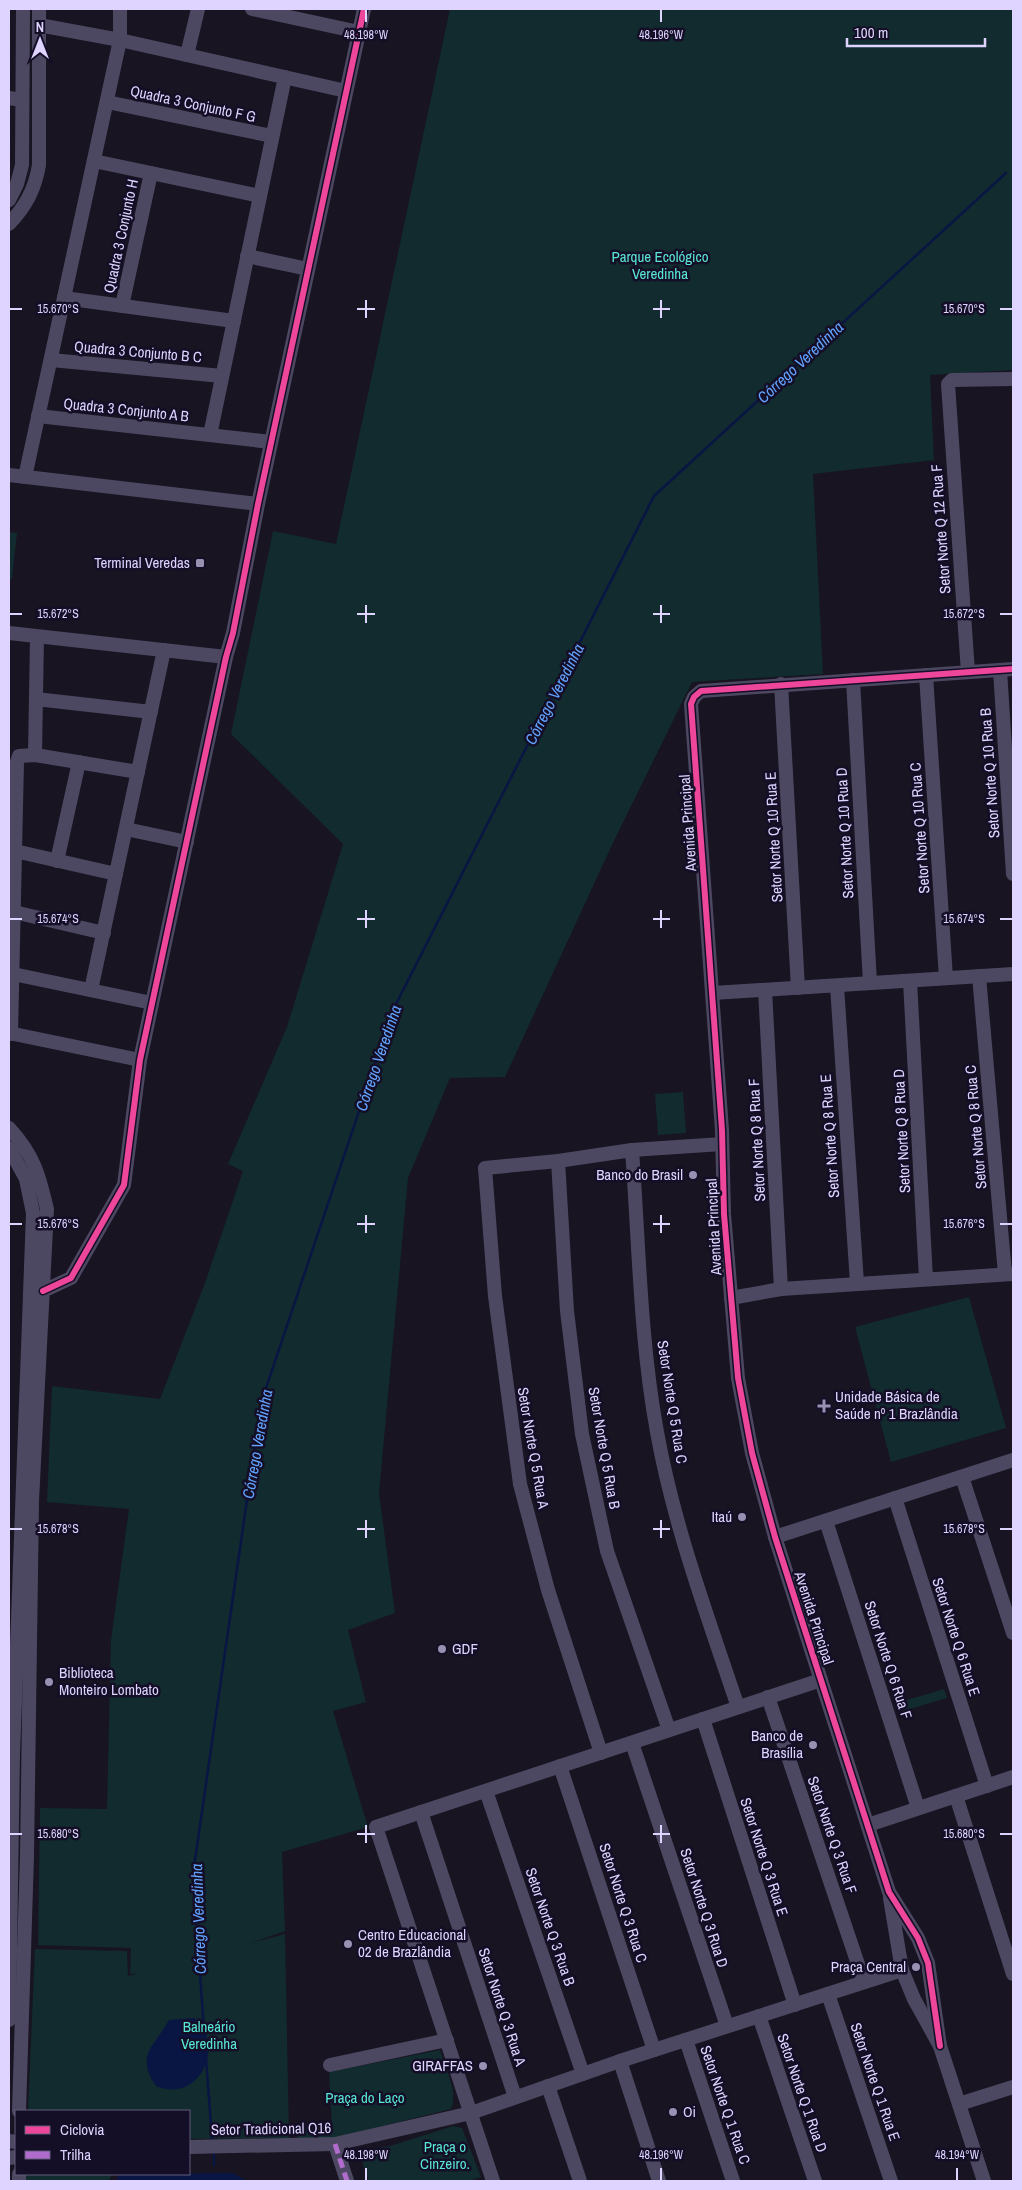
<svg xmlns="http://www.w3.org/2000/svg" width="1022" height="2190" viewBox="0 0 1022 2190" font-family="'Archivo Narrow',sans-serif">
	<rect width="100%" height="100%" fill="#181421"/>
	<!-- green -->
	<g fill="#112b2f">
		<polygon points="450,9 1013,9 1013,370 930,375 934,460 813,474 823,674 692,682 611,847 505,1077 450,1078 408,1178 379,1493 395,1613 348,1630 366,1702 333,1711 368,1827 282,1852 285,1931 251,1943 285,1934 289,2138 189,2139 189,2111 28,2111 35,1949 127,1951 128,1976 139,1973 130,1974 131,1948 38,1945 40,1808 107,1809 111,1640 129,1509 47,1502 52,1386 160,1399 205,1283 243,1171 228,1164 287,1027 343,844 231,734 273,531 336,544"/>
		<polygon points="9,532 17,533 12,579 9,579"/>
		<polygon points="683,1092 686,1133 658,1135 655,1094"/>
		<polygon points="969,1297 1006,1428 891,1462 855,1327"/>
		<polygon points="944,1689 947,1698 900,1712 897,1703"/>
		<path d="M440,2050c5,17 19,43 11,59l-116,29 -38,1v-12l35,-1 -3,-54z"/>
		<polygon points="453,2126 462,2128 481,2177 469,2181 369,2181 358,2150 390,2146"/>
		<polygon points="25,2174 112,2174 109,2181 25,2181"/>
	</g>
	<!-- water -->
	<g fill="#091644">
		<path d="M194,2018c32,24 7,87 -38,68 -21,-31 -2,-39 13,-66z"/>
		<polygon points="233,2173 247,2181 117,2181 118,2174"/>
	</g>
	<g fill="none" stroke-linecap="round" stroke-linejoin="round">
		<!-- stream -->
		<g stroke="#091644" stroke-width="2.5">
			<polyline points="204,2030 193,1874 261,1403 393,1010 654,496 1006,173"/>
			<polyline points="206,2058 212,2138"/>
			<polyline points="214,2154 214,2165"/>
		</g>
		<!-- minor -->
		<g stroke="#4d4862" stroke-width="14">
			<polyline points="252,9 359,32"/>
			<polyline points="39,25 120,40 346,91"/>
			<polyline points="187,55 198,9"/>
			<polyline points="9,98 22,100"/>
			<polyline points="107,102 272,136"/>
			<polyline points="94,161 260,196"/>
			<polyline points="9,200 17,184 22,165 23,9"/>
			<path d="M9,224c17,-18 26,-35 30,-59v-156"/>
			<polyline points="247,256 308,269"/>
			<polyline points="64,298 234,321"/>
			<polyline points="122,306 151,173"/>
			<polyline points="51,360 222,376"/>
			<polyline points="38,416 271,442"/>
			<polyline points="210,435 285,77"/>
			<polyline points="9,475 258,504"/>
			<polyline points="25,477 120,40 120,9"/>
			<polyline points="9,633 226,657"/>
			<polyline points="1000,670 1013,874"/>
			<polyline points="968,672 948,384 952,380 1013,379"/>
			<polyline points="926,675 946,978"/>
			<polyline points="853,680 870,983"/>
			<polyline points="781,684 798,988"/>
			<polyline points="36,699 151,712"/>
			<polyline points="35,755 37,637"/>
			<polyline points="126,829 187,842"/>
			<polyline points="15,851 116,874"/>
			<polyline points="57,861 79,762"/>
			<polyline points="14,912 104,933"/>
			<polyline points="13,974 152,1003"/>
			<polyline points="979,976 1005,1274"/>
			<polyline points="910,981 926,1279"/>
			<polyline points="837,986 857,1283"/>
			<polyline points="91,990 164,650"/>
			<polyline points="765,990 781,1289"/>
			<polyline points="713,993 1013,974"/>
			<polyline points="9,1033 140,1060"/>
			<polyline points="11,1034 17,762 19,756 35,755 138,772"/>
			<path d="M9,1128c25,27 30,47 38,81l-15,292 -5,355 -8,255"/>
			<polyline points="9,1148 26,1179 33,1213 13,1754 9,2020"/>
			<path d="M632,1150c7,94 8,190 25,282 17,95 51,185 81,275"/>
			<polyline points="558,1161 567,1311 582,1434 607,1551 669,1730"/>
			<polyline points="43,1291 71,1278 124,1185 140,1060 226,657 233,633 258,504 364,9"/>
			<polyline points="731,1298 781,1289 1013,1274"/>
			<polyline points="962,1477 1013,1633"/>
			<polyline points="895,1498 987,1786"/>
			<polyline points="826,1521 918,1808"/>
			<polyline points="775,1537 1013,1460"/>
			<polyline points="768,1697 864,1982"/>
			<polyline points="703,1719 795,2005"/>
			<polyline points="632,1743 727,2026"/>
			<polyline points="601,1753 548,1590 520,1484 495,1296 485,1168 558,1161 632,1150 722,1144"/>
			<polyline points="560,1766 654,2050"/>
			<polyline points="486,1791 583,2074"/>
			<polyline points="956,1796 1013,1974"/>
			<polyline points="421,1812 515,2097"/>
			<polyline points="868,1825 1013,1777"/>
			<polyline points="890,1898 902,1970 914,1999 940,2046 984,2181"/>
			<polyline points="828,1994 891,2181"/>
			<polyline points="759,2016 815,2181"/>
			<polyline points="686,2040 733,2181"/>
			<polyline points="940,2046 928,1963 918,1938 889,1892 775,1537 752,1453 738,1378 724,1214 722,1130 691,704 694,697 701,691 1013,669"/>
			<polyline points="620,2061 659,2181"/>
			<polyline points="330,2065 447,2040"/>
			<polyline points="548,2086 580,2181"/>
			<polyline points="959,2104 1013,2087"/>
			<polyline points="9,2141 16,2142"/>
			<polyline points="335,2144 347,2181"/>
			<polyline points="189,2147 335,2144 471,2113 620,2061 902,1970"/>
			<polyline points="9,2158 16,2157"/>
			<polyline points="19,2181 19,2174"/>
			<polyline points="493,2181 376,1827 821,1680"/>
		</g>
		<!-- quiet -->
		<polyline stroke="#b06ccc" stroke-width="5" stroke-dasharray="10 5" stroke-linecap="butt" points="335,2144 347,2181"/>
		<!-- cycleway casing -->
		<g stroke="#150e27" stroke-width="9">
			<g id="cycleway">
				<polyline points="43,1291 71,1278 124,1185 140,1060 226,657 233,633 258,504 364,9"/>
				<polyline points="940,2046 928,1963 918,1938 889,1892 775,1537 752,1453 738,1378 724,1214 722,1130 691,704 694,697 701,691 1013,669"/>
			</g>
		</g>
		<!-- cycleway -->
		<use href="#cycleway" stroke="#ed469a" stroke-width="6"/>
	</g>
	<!-- ticks -->
	<path fill="none" stroke="#ded4ff" stroke-width="2" d="M366,10v12M661,10v12M366,300v18M661,300v18M10,309h12M357,309h18M653,309h17M1000,309h12M366,605v18M661,605v18M10,614h12M357,614h18M653,614h17M1000,614h12M366,910v18M661,910v18M10,919h12M357,919h18M653,919h17M1000,919h12M366,1215v18M661,1215v18M10,1224h12M357,1224h18M653,1224h17M1000,1224h12M366,1520v18M661,1520v18M10,1529h12M357,1529h18M653,1529h17M1000,1529h12M366,1825v18M661,1825v18M10,1834h12M357,1834h18M653,1834h17M1000,1834h12M366,2168v12M661,2168v12M957,2168v12"/>
	<!-- markers -->
	<g fill="#9991b1" stroke="#150e27" stroke-width="2">
		<rect x="195" y="558" width="10" height="10" rx="2.5"/>
		<circle cx="693" cy="1175" r="5"/>
		<path d="M821.5 1398.5h5v5h5v5h-5v5h-5v-5h-5v-5h5z"/>
		<circle cx="742" cy="1517" r="5"/>
		<circle cx="442" cy="1649" r="5"/>
		<circle cx="49" cy="1682" r="5"/>
		<circle cx="813" cy="1745" r="5"/>
		<circle cx="348" cy="1944" r="5"/>
		<circle cx="916" cy="1967" r="5"/>
		<circle cx="483" cy="2066" r="5"/>
		<circle cx="673" cy="2112" r="5"/>
	</g>
	<g text-anchor="middle" stroke-width="5" stroke-linejoin="round" paint-order="stroke">
		<!-- street labels -->
		<g font-size="15" fill="#ded4ff" stroke="#150e27">
			<text transform="translate(193 104) rotate(12)" y="5">Quadra 3 Conjunto F G</text>
			<text transform="translate(121 236) rotate(-78)" y="5">Quadra 3 Conjunto H</text>
			<text transform="translate(138 352) rotate(5)" y="5">Quadra 3 Conjunto B C</text>
			<text transform="translate(126 410) rotate(6)" y="5">Quadra 3 Conjunto A B</text>
			<text transform="translate(941 529) rotate(-94)" y="5">Setor Norte Q 12 Rua F</text>
			<text transform="translate(990 773) rotate(-94)" y="5">Setor Norte Q 10 Rua B</text>
			<text transform="translate(688 823) rotate(-94)" y="5">Avenida Principal</text>
			<text transform="translate(920 828) rotate(-94)" y="5">Setor Norte Q 10 Rua C</text>
			<text transform="translate(845 833) rotate(-93)" y="5">Setor Norte Q 10 Rua D</text>
			<text transform="translate(774 837) rotate(-93)" y="5">Setor Norte Q 10 Rua E</text>
			<text transform="translate(976 1127) rotate(-95)" y="5">Setor Norte Q 8 Rua C</text>
			<text transform="translate(902 1131) rotate(-93)" y="5">Setor Norte Q 8 Rua D</text>
			<text transform="translate(830 1136) rotate(-94)" y="5">Setor Norte Q 8 Rua E</text>
			<text transform="translate(757 1140) rotate(-93)" y="5">Setor Norte Q 8 Rua F</text>
			<text transform="translate(714 1227) rotate(-93)" y="5">Avenida Principal</text>
			<text transform="translate(672 1402) rotate(81)" y="5">Setor Norte Q 5 Rua C</text>
			<text transform="translate(533 1448) rotate(80)" y="5">Setor Norte Q 5 Rua A</text>
			<text transform="translate(604 1448) rotate(80)" y="5">Setor Norte Q 5 Rua B</text>
			<text transform="translate(814 1618) rotate(72)" y="5">Avenida Principal</text>
			<text transform="translate(956 1637) rotate(72)" y="5">Setor Norte Q 6 Rua E</text>
			<text transform="translate(888 1660) rotate(72)" y="5">Setor Norte Q 6 Rua F</text>
			<text transform="translate(832 1835) rotate(71)" y="5">Setor Norte Q 3 Rua F</text>
			<text transform="translate(764 1857) rotate(72)" y="5">Setor Norte Q 3 Rua E</text>
			<text transform="translate(623 1903) rotate(72)" y="5">Setor Norte Q 3 Rua C</text>
			<text transform="translate(704 1908) rotate(72)" y="5">Setor Norte Q 3 Rua D</text>
			<text transform="translate(550 1927) rotate(71)" y="5">Setor Norte Q 3 Rua B</text>
			<text transform="translate(502 2007) rotate(72)" y="5">Setor Norte Q 3 Rua A</text>
			<text transform="translate(875 2082) rotate(71)" y="5">Setor Norte Q 1 Rua E</text>
			<text transform="translate(802 2093) rotate(71)" y="5">Setor Norte Q 1 Rua D</text>
			<text transform="translate(725 2105) rotate(71)" y="5">Setor Norte Q 1 Rua C</text>
			<text transform="translate(271 2129) rotate(-1)" y="5">Setor Tradicional Q16</text>
		</g>
		<!-- park labels -->
		<g font-size="15" fill="#58e7d5" stroke="#150e27">
			<text x="660" y="262">Parque Ecológico<tspan x="660" dy="17">Veredinha</tspan></text>
			<text x="209" y="2032">Balneário<tspan x="209" dy="17">Veredinha</tspan></text>
			<text x="365" y="2103">Praça do Laço</text>
			<text x="445" y="2152">Praça o<tspan x="445" dy="17">Cinzeiro.</tspan></text>
		</g>
		<!-- poi labels -->
		<g font-size="15" fill="#ded4ff" stroke="#150e27" text-anchor="end">
			<text x="190" y="568">Terminal Veredas</text>
			<text x="683" y="1180">Banco do Brasil</text>
			<text x="835" y="1402" text-anchor="start">Unidade Básica de<tspan x="835" dy="17">Saúde nº 1 Brazlândia</tspan></text>
			<text x="732" y="1522">Itaú</text>
			<text x="452" y="1654" text-anchor="start">GDF</text>
			<text x="59" y="1678" text-anchor="start">Biblioteca<tspan x="59" dy="17">Monteiro Lombato</tspan></text>
			<text x="803" y="1741">Banco de<tspan x="803" dy="17">Brasília</tspan></text>
			<text x="358" y="1940" text-anchor="start">Centro Educacional<tspan x="358" dy="17">02 de Brazlândia</tspan></text>
			<text x="906" y="1972">Praça Central</text>
			<text x="473" y="2071">GIRAFFAS</text>
			<text x="683" y="2117" text-anchor="start">Oi</text>
		</g>
		<!-- water labels -->
		<g font-size="16" font-style="italic" fill="#62a3ff" stroke="#150e27">
			<text transform="translate(800 362) rotate(-43)" y="6">Córrego Veredinha</text>
			<text transform="translate(554 694) rotate(-63)" y="6">Córrego Veredinha</text>
			<text transform="translate(378 1058) rotate(-71)" y="6">Córrego Veredinha</text>
			<text transform="translate(257 1444) rotate(-80)" y="6">Córrego Veredinha</text>
			<text transform="translate(198 1919) rotate(-92)" y="6">Córrego Veredinha</text>
		</g>
	</g>
	<g font-size="12" text-anchor="middle" fill="#ded4ff" stroke="#150e27" stroke-width="5" stroke-linejoin="round" paint-order="stroke">
		<text x="366" y="39">48.198°W</text>
		<text x="661" y="39">48.196°W</text>
		<text x="58" y="313">15.670°S</text>
		<text x="964" y="313">15.670°S</text>
		<text x="58" y="618">15.672°S</text>
		<text x="964" y="618">15.672°S</text>
		<text x="58" y="923">15.674°S</text>
		<text x="964" y="923">15.674°S</text>
		<text x="58" y="1228">15.676°S</text>
		<text x="964" y="1228">15.676°S</text>
		<text x="58" y="1533">15.678°S</text>
		<text x="964" y="1533">15.678°S</text>
		<text x="58" y="1838">15.680°S</text>
		<text x="964" y="1838">15.680°S</text>
		<text x="366" y="2159">48.198°W</text>
		<text x="661" y="2159">48.196°W</text>
		<text x="957" y="2159">48.194°W</text>
	</g>
	<!-- border -->
	<rect width="1022" height="2190" fill="none" stroke="#ded4ff" stroke-width="20"/>
	<!-- legend -->
	<rect x="15" y="2110" width="175" height="65" fill="#150e27" stroke="#655d7d"/>
	<rect x="25" y="2126" width="25" height="8" fill="#ed469a" stroke="#655d7d"/>
	<text x="60" y="2135" font-size="15" fill="#ded4ff">Ciclovia</text>
	<rect x="25" y="2151" width="25" height="8" fill="#b06ccc" stroke="#655d7d"/>
	<text x="60" y="2160" font-size="15" fill="#ded4ff">Trilha</text>
	<!-- north arrow -->
	<g transform="translate(40 40)" stroke="#150e27" stroke-width="4" paint-order="stroke">
	<path d="M0-4L9 19L0 12L-9 19Z" fill="#ded4ff"/>
	<text y="-8" font-size="14" font-weight="bold" text-anchor="middle" fill="#ded4ff">N</text>
	</g>
	<!-- scale -->
	<path d="M847 38v8h138v-8" fill="none" stroke="#ded4ff" stroke-width="2.5"/>
	<text x="854" y="38" font-size="15" fill="#ded4ff" stroke="#150e27" stroke-width="4" paint-order="stroke">100 m</text>
</svg>
